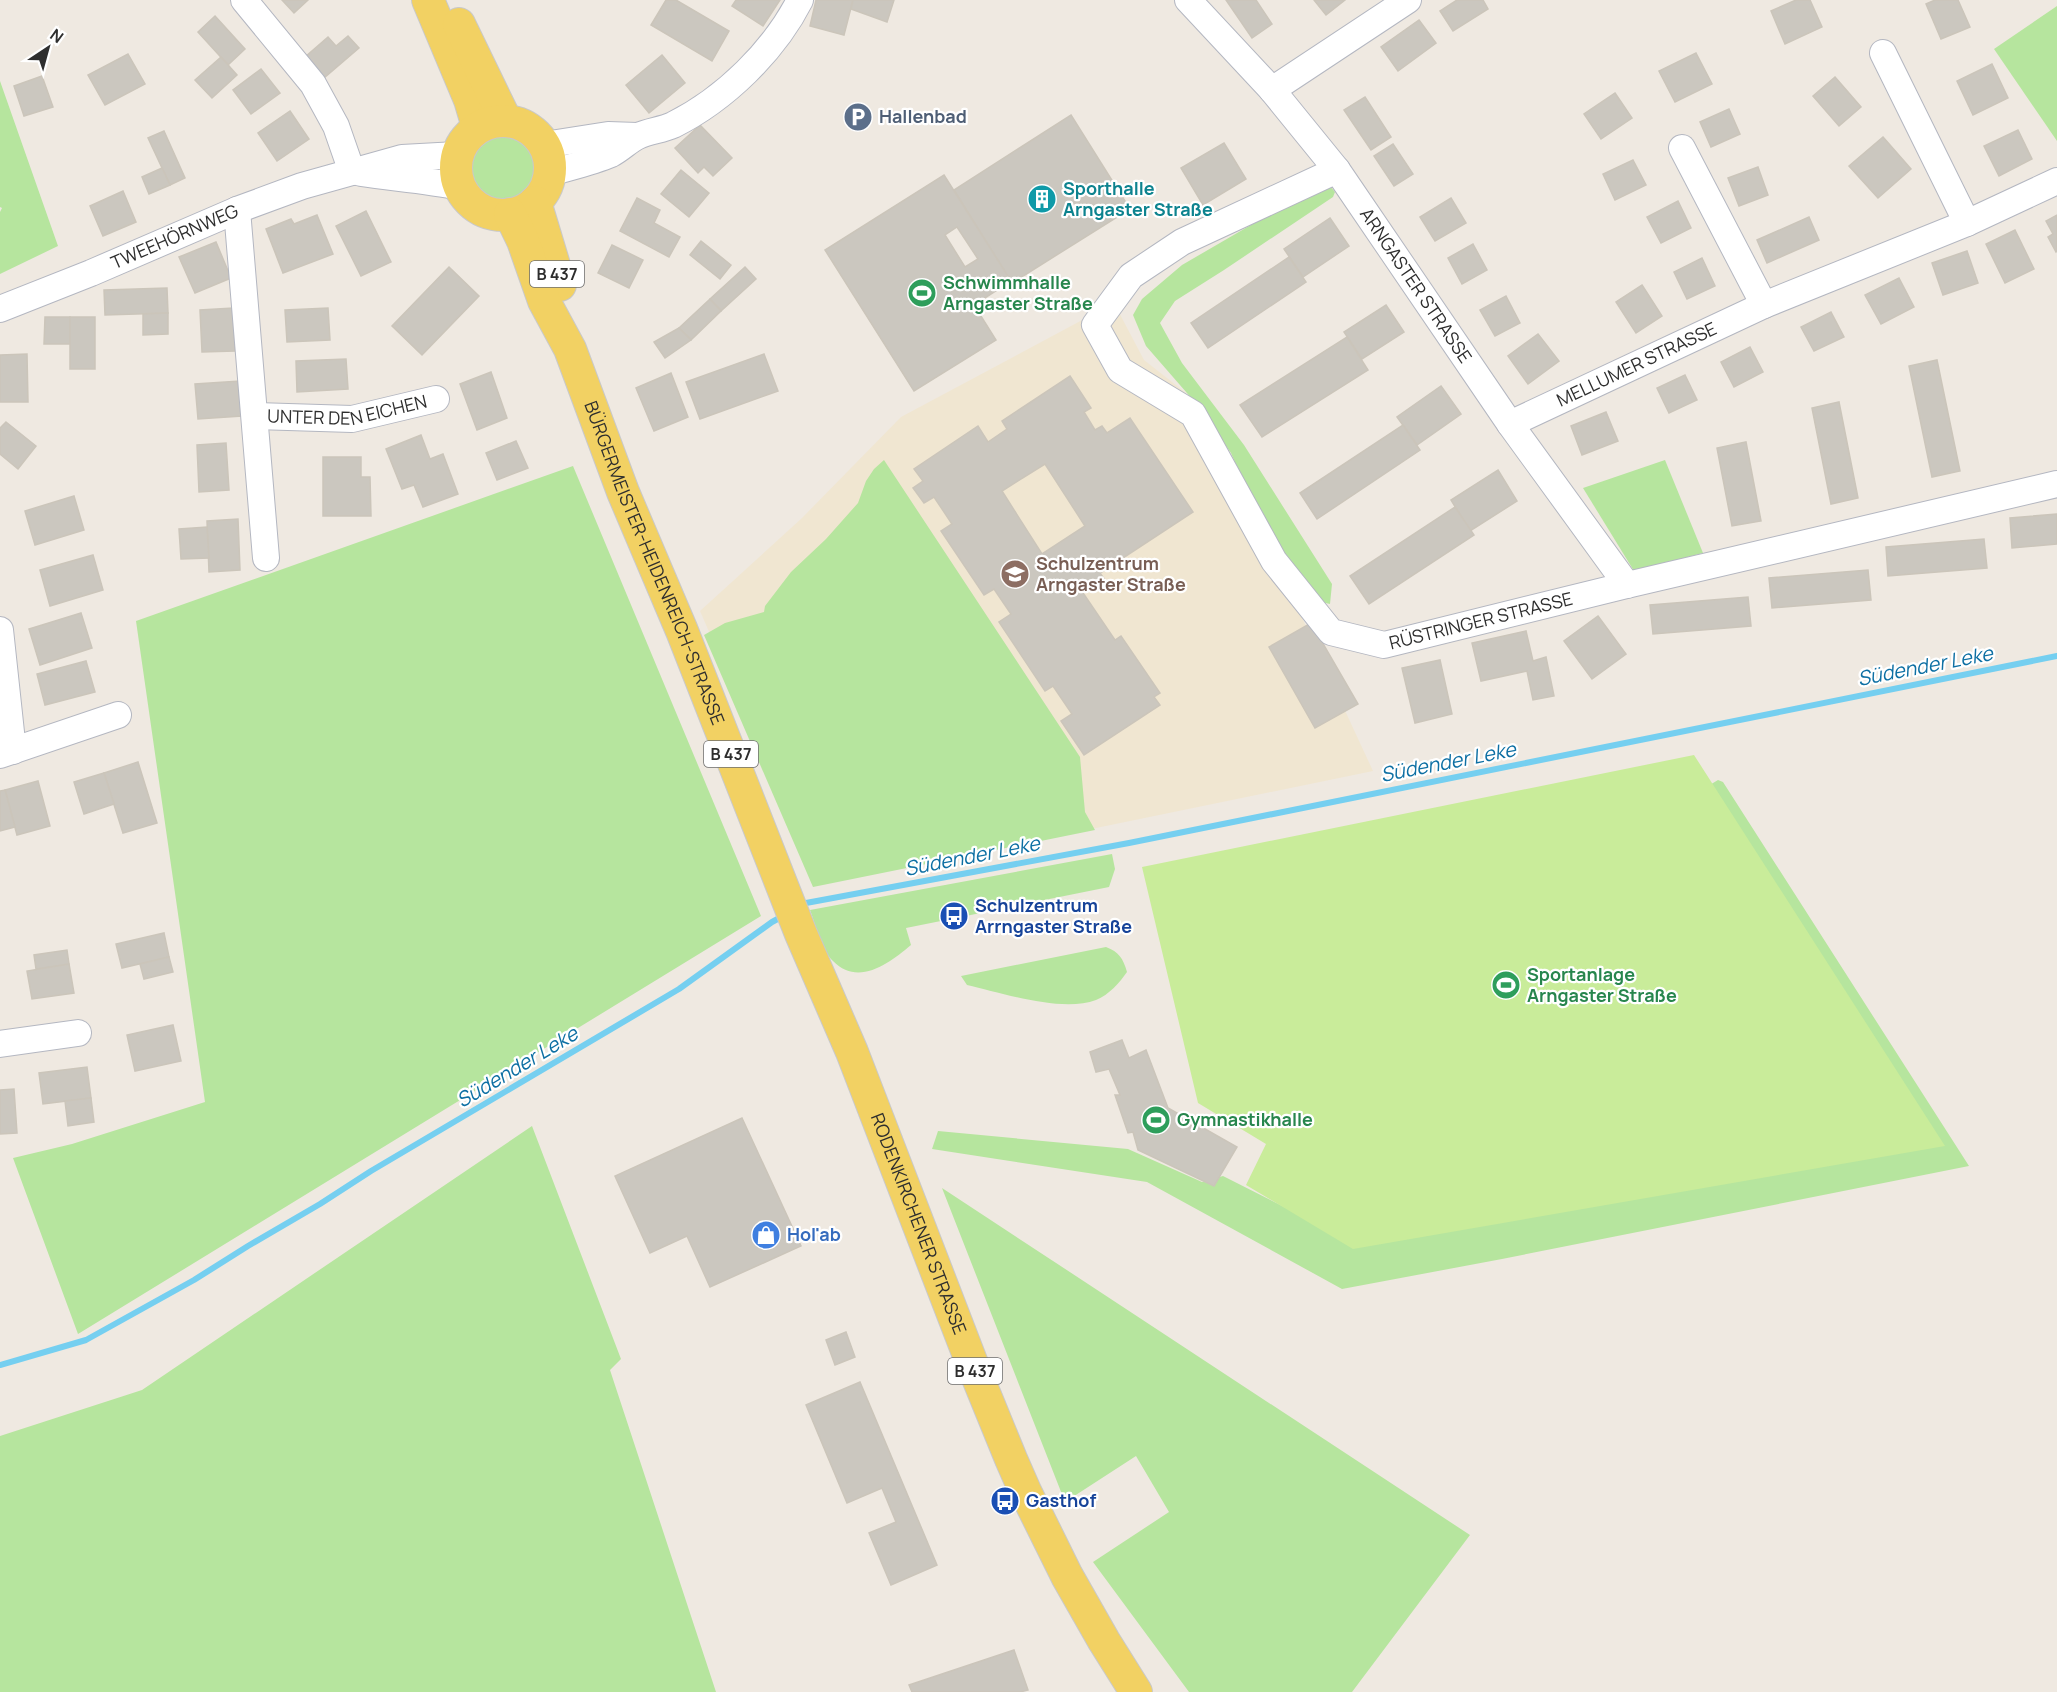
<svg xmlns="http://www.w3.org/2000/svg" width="2057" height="1692" viewBox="0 0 2057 1692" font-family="Manrope,sans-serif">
	<rect width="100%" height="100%" fill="#efe9e1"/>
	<!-- education -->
	<polygon fill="#f0e6d1" points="1114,303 1144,360 1186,393 1282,540 1297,607 1373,771 819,885 700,611 802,518 901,417"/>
	<!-- green -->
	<g fill="#b6e59e">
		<polygon points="2057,6 2057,141 1994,49"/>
		<polygon points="0,81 58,246 0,274 0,212 2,208 0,207"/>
		<circle cx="502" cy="167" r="33"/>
		<polygon points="1318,186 1330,186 1335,192 1333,197 1224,270 1175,301 1160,323 1182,363 1244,445 1332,584 1330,604 1313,600 1257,514 1231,453 1193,400 1146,346 1133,315 1142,299 1182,265"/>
		<polygon points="884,460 1080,757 1085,812 1095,830 813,887 704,635 725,623 764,612 765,606 791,572 826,539 858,503 866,481 874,469"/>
		<polygon points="1665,460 1703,553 1634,571 1583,488"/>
		<polygon points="573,466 761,916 78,1334 13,1158 72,1144 205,1102 136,621"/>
		<polygon points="1718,780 1723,782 1969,1166 1502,1259 1342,1289 1147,1182 932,1149 938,1131 1128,1149 1202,1182 1223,1176 1355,1243 1708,786"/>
		<path d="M1112,854l3,15 -6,18 -203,41 5,17c-21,18 -53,42 -78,16 -12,-12 -17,-35 -23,-51z"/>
		<path d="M1106,947c13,5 17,11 21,25 -7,10 -18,23 -31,28 -34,13 -94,-7 -129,-15l-6,-9z"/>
		<polygon points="532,1126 621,1359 610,1370 716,1692 0,1692 0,1436 142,1390"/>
		<polygon points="942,1188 1470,1535 1352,1692 1189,1692 1093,1562 1169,1512 1136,1456 1065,1502"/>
	</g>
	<!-- pitch -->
	<polygon fill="#c9ec9a" points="1694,755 1945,1146 1353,1249 1246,1185 1266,1144 1198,1103 1142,867"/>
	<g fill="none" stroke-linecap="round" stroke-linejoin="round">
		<!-- stream -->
		<g stroke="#75cff0" stroke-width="6">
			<polyline points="799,907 806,903 1129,843 2057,656"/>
			<polyline points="0,1365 86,1340 194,1280 248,1246 320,1204 371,1171 679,989 772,922 785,915"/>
		</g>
	</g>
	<!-- building -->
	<g fill="#cbc7bf" stroke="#cbc5ba" stroke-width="1.5" fill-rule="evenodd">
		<polygon points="282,0 308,0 294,13"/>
		<polygon points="666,0 676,0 729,31 712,61 651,25"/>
		<polygon points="736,0 780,0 763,26 732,6"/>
		<polygon points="816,0 853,0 844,35 810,26"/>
		<polygon points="853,0 894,0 887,22 851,9"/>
		<polygon points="1226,0 1256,0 1272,24 1252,38"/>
		<polygon points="1314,0 1345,0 1326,15"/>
		<polygon points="1457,0 1483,0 1488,9 1453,31 1440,11"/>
		<polygon points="1796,0 1810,0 1822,27 1785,44 1771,11"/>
		<polygon points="1935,0 1958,0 1970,27 1941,39 1926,4"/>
		<polygon points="215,16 245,49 228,65 198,32"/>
		<polygon points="1419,20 1436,43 1398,71 1381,47"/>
		<polygon points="348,36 359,48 324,78 305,57 328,37 336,46"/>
		<polygon points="1696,53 1712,84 1675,102 1659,71"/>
		<polygon points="128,54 145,84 105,105 88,75"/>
		<polygon points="662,55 685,83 649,113 626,85"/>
		<polygon points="221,57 237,75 212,98 195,80"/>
		<polygon points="1992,64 2008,98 1973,115 1957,81"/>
		<polygon points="261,69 280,93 251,114 233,90"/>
		<polygon points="42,76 53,107 24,116 14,86"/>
		<polygon points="1835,77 1861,107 1839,126 1813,96"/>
		<polygon points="1615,93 1632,118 1601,139 1584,114"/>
		<polygon points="1365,97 1391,137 1371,150 1344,110"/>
		<polygon points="1729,109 1740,134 1711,147 1700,122"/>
		<polygon points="290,111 309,139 277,161 258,133"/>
		<polygon points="1071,115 1130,209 1012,283 954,190"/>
		<polygon points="700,125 732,158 713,176 704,167 698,173 675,148"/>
		<polygon points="2018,130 2032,159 1999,176 1984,146"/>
		<polygon points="164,131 185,178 170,185 148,138"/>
		<polygon points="1883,137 1911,169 1878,198 1849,166"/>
		<polygon points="1224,143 1246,179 1203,205 1181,168"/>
		<polygon points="1393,144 1413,174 1394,186 1374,156"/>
		<polygon points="1633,160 1646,185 1615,200 1603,174"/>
		<polygon points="1758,167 1768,195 1739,206 1728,178"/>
		<polygon points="162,168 170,185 149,194 142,177"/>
		<polygon points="681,170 709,193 689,217 661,194"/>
		<path d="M944,175l67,106 -37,24 22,35 -82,51 -89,-141zM957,227l21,32 -13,8 -20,-32z"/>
		<polygon points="123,191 136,222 103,236 90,206"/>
		<polygon points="637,198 660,210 654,223 680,237 669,257 620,231"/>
		<polygon points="1451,198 1466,223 1435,241 1420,217"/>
		<polygon points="1678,201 1691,228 1661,243 1647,217"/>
		<polygon points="366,211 391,262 361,276 336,226"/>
		<polygon points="317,215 333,254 283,273 266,229 291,219 294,224"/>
		<polygon points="2057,215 2057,251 2056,252 2048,237 2053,234 2046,221"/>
		<polygon points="1809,217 1819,240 1767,263 1757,240"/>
		<polygon points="1330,218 1349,246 1303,277 1284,249"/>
		<polygon points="2015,230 2034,269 2005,283 1986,244"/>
		<polygon points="701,241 731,265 720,279 690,255"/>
		<polygon points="216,242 231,278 195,293 179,257"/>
		<polygon points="1473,244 1487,270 1462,284 1448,258"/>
		<polygon points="612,245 643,260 629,288 598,273"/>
		<polygon points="1967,251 1978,283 1943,295 1932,263"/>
		<polygon points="1289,257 1306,282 1208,348 1191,323"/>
		<polygon points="1702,258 1715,286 1687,299 1674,272"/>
		<polygon points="449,267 479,296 422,355 392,326"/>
		<polygon points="745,267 756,279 721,311 710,299"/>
		<polygon points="1899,278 1914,307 1881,324 1865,295"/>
		<polygon points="1642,285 1662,316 1636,333 1616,302"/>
		<polygon points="167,288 168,313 105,315 104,290"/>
		<polygon points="1506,296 1520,323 1495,336 1480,310"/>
		<polygon points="710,299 721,311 691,340 679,328"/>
		<polygon points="1386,305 1404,332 1362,359 1344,332"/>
		<polygon points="233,308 235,351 202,352 200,310"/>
		<polygon points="328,308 330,340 287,342 285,310"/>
		<polygon points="1831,312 1844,337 1814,351 1801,327"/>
		<polygon points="168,313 168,334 143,335 143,314"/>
		<polygon points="45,317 70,317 70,344 44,344"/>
		<rect x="70" y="317" width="25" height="52"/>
		<polygon points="679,328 691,340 665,358 654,342"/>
		<polygon points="1538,334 1559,361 1528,384 1508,356"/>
		<polygon points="1347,337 1368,370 1262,437 1240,405"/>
		<polygon points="1750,347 1763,372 1734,387 1721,362"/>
		<polygon points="27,354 28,402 0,402 0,355"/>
		<polygon points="764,354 778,391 700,419 686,382"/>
		<polygon points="346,359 348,389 297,392 296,361"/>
		<polygon points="1937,360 1960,471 1932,477 1909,366"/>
		<polygon points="491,372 507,418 477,430 460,384"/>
		<polygon points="671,373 688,417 654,431 636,388"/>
		<polygon points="1685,375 1697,400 1669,413 1657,388"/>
		<path d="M1070,376l21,32 -7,4 11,18 7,-4 5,7 23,-15 63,94 -93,61 5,7 -14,8 -4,-6 -8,5 36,53 6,-4 39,57 -6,4 6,8 -76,50 -23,-34 11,-7 -19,-28 -8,5 -46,-69 12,-8 -17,-25 -10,6 -43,-64 11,-7 -18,-27 -10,6 -11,-15 10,-7 -9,-12 64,-43 10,16 19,-13 -5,-8zM1045,464l40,62 -43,28 -40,-63z"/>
		<polygon points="240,381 242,416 198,419 195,384"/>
		<polygon points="1441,386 1461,414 1417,445 1397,417"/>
		<polygon points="1839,402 1858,498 1831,504 1812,408"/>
		<polygon points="1606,412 1618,441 1582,455 1571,426"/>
		<polygon points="6,422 36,446 18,469 0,454 0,428"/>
		<polygon points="1403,425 1420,450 1317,519 1300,493"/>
		<polygon points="421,435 430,459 443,454 458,494 423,507 414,485 402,489 386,449"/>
		<polygon points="516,441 528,468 497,480 486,453"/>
		<polygon points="1746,442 1761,521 1732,526 1717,448"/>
		<polygon points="226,443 229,490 199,492 197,445"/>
		<polygon points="323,457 361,457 361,477 370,477 371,516 323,516"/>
		<polygon points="1498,470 1517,501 1470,531 1451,500"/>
		<polygon points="74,496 84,530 35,545 25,511"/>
		<polygon points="1455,507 1474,535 1369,604 1350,576"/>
		<polygon points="2057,514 2057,544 2012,548 2010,518"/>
		<polygon points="238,519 240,570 209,572 207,521"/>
		<polygon points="207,527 209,558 181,559 179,529"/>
		<polygon points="1984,539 1987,568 1888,576 1886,547"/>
		<polygon points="93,555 103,590 50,606 40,570"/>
		<polygon points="1868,570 1871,600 1772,608 1769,578"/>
		<polygon points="1748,597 1751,626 1653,634 1650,605"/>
		<polygon points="81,613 92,648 40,665 29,629"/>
		<polygon points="1598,616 1626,654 1592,679 1564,641"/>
		<polygon points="1311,623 1358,704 1315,728 1269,647"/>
		<polygon points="1526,631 1533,661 1546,657 1554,696 1533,700 1527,671 1481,681 1472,643"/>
		<polygon points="1440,660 1452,714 1415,723 1402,668"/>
		<polygon points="86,661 95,692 45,705 37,674"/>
		<polygon points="138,762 157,823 123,833 104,773"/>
		<polygon points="104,773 114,804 84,814 74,782"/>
		<polygon points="38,781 50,826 17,835 5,790"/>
		<polygon points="5,790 15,827 0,831 0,791"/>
		<polygon points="164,933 169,957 122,968 116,944"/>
		<polygon points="67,950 69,964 36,969 34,955"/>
		<polygon points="169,957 173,972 144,979 140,964"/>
		<polygon points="69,964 74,993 32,999 27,971"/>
		<polygon points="173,1025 181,1061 135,1071 127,1035"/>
		<polygon points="1122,1040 1129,1058 1146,1050 1168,1108 1237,1147 1214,1186 1138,1150 1133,1132 1128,1133 1115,1095 1120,1095 1109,1069 1096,1072 1090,1052"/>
		<polygon points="87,1067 91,1098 43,1104 39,1073"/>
		<polygon points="14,1089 17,1133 0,1134 0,1090"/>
		<polygon points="91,1098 94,1122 68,1126 65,1101"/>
		<polygon points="742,1118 801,1246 710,1287 687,1236 650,1253 615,1176"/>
		<polygon points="846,1332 855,1357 835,1365 826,1340"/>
		<polygon points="860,1382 937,1565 891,1585 869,1533 896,1522 882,1488 847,1503 806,1405"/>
		<polygon points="1014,1650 1028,1690 1020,1692 912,1692 909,1685"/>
	</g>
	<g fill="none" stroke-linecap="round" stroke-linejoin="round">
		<!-- minor casing -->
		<g stroke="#b4b7c1" stroke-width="28">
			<g id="minor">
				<polyline points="244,0 313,84 336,126 352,172"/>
				<path id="s1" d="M1188,0l84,90 65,80 173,254 117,161"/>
				<polyline points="1883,53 1967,223"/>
				<polyline points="1272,90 1408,0"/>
				<polyline points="544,145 608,135 637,136"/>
				<polyline points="1682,148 1764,305"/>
				<path id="s2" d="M1337,170l-155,72 -51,34 -36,49 25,45 73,44 81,147 57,71 53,13 243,-60 430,-101"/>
				<path d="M361,173c33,5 66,7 99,14"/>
				<path d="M550,173c20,-6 42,-11 61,-19 10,-5 18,-14 27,-18 11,-5 24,-6 35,-11 52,-26 101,-74 127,-125"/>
				<polyline points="237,210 266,558"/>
				<path id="s3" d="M0,309l91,-36 146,-63 65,-24 100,-28 55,-3"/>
				<path id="s4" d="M256,416l96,3 84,-20"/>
				<path id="s5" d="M1510,424l254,-119 203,-82 90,-42"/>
				<polyline points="0,630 13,751"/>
				<polyline points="0,755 118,715"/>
				<polyline points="0,1044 78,1033"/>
			</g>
		</g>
		<!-- major casing -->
		<g stroke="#c9c9c9" stroke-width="34">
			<g id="major">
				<polyline points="428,0 470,100 478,127"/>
				<polyline points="459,24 506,121"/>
				<circle cx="503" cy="168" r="47"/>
				<polyline points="535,202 560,285"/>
				<path id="s6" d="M510,214l13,27 21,60 26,48 53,143 59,139 119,303 51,118 119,309 40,98 14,32 42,85 37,65 32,51"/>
			</g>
		</g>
		<!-- minor -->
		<use href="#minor" stroke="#fff" stroke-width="26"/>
		<!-- major -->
		<use href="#major" stroke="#f2d163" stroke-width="32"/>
	</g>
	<!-- icons -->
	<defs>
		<g id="parking-disc" transform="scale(1.5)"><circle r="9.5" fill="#5c6f8a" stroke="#fff"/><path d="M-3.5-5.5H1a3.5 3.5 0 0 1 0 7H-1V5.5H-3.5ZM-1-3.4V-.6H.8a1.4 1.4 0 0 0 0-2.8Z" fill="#fff"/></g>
		<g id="building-disc" transform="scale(1.5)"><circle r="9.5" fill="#0f9aa8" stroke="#fff"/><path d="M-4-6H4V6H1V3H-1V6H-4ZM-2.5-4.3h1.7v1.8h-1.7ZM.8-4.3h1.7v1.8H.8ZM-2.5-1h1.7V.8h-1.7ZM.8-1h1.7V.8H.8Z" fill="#fff"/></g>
		<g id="stadium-disc" transform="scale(1.5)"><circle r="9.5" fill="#2e9e5b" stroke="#fff"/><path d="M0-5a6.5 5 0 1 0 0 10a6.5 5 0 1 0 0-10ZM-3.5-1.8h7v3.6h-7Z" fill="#fff"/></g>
		<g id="school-disc" transform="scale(1.5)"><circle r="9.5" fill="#8d6e63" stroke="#fff"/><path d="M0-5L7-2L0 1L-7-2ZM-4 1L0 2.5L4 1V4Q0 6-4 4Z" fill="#fff"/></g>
		<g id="bus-disc" transform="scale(1.5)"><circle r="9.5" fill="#1a4fb4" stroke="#fff"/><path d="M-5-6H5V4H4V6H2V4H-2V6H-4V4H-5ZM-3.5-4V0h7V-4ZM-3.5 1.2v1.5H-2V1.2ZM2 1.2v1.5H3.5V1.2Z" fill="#fff"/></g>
		<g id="shop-disc" transform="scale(1.5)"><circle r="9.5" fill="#3f7fe0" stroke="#fff"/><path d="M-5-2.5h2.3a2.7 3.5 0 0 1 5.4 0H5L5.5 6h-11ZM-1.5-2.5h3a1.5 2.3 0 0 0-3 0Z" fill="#fff"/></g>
	</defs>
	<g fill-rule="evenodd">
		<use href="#parking-disc" x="858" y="117"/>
		<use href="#building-disc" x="1042" y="199"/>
		<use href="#stadium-disc" x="922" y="293"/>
		<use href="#school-disc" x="1015" y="574"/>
		<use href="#bus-disc" x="954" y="916"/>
		<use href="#stadium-disc" x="1506" y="985"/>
		<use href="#stadium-disc" x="1156" y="1120"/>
		<use href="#shop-disc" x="766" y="1235"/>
		<use href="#bus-disc" x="1005" y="1501"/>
	</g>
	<g text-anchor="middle" stroke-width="4.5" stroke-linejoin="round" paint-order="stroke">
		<!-- shield labels -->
		<g fill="#fff" stroke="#6d6d6d" stroke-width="1.5">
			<rect x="530" y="261" width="54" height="26" rx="4.5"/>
			<rect x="704" y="741" width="54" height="26" rx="4.5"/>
			<rect x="948" y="1358" width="54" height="26" rx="4.5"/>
		</g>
		<g font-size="16" font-weight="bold" fill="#2e2e2e">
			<text x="557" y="280">B 437</text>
			<text x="731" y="760">B 437</text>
			<text x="975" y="1377">B 437</text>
		</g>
		<!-- service labels -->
		<g font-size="18" font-weight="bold" fill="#4e5e75" stroke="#fff" text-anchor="start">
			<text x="879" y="123">Hallenbad</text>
		</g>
		<!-- culture labels -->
		<g font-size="18" font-weight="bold" fill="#0d838f" stroke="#fff" text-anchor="start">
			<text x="1063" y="195">Sporthalle<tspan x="1063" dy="21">Arngaster Straße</tspan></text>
		</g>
		<!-- street labels -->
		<g font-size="18" fill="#2e2e2e" stroke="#fff">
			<text dy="6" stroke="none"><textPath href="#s3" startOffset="189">TWEEHÖRNWEG</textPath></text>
			<text dy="6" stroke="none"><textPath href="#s1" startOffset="366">ARNGASTER STRASSE</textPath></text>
			<text dy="6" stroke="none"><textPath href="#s5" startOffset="140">MELLUMER STRASSE</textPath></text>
			<text dy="6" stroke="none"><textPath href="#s4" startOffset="92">UNTER DEN EICHEN</textPath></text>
			<text dy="6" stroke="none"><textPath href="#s6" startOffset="378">BÜRGERMEISTER-HEIDENREICH-STRASSE</textPath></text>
			<text dy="6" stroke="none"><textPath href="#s2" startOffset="843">RÜSTRINGER STRASSE</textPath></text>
			<text dy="6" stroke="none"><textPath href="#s6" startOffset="1090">RODENKIRCHENER STRASSE</textPath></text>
		</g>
		<!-- leisure labels -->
		<g font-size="18" font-weight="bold" fill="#27864d" stroke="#fff" text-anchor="start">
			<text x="943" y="289">Schwimmhalle<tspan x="943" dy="21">Arngaster Straße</tspan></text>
			<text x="1527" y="981">Sportanlage<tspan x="1527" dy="21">Arngaster Straße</tspan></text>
			<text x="1177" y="1126">Gymnastikhalle</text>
		</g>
		<!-- education labels -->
		<g font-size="18" font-weight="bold" fill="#785e54" stroke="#fff" text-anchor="start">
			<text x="1036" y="570">Schulzentrum<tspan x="1036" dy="21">Arngaster Straße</tspan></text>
		</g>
		<!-- transit labels -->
		<g font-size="18" font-weight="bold" fill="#164399" stroke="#fff" text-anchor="start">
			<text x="975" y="912">Schulzentrum<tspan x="975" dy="21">Arrngaster Straße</tspan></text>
			<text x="1026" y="1507">Gasthof</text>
		</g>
		<!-- shop labels -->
		<g font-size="18" font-weight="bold" fill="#366cbe" stroke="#fff" text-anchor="start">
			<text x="787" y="1241">Hol'ab</text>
		</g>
		<!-- water labels -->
		<g font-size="20" font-style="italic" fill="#0d6fa3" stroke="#fff">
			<text transform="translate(1925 666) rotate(-11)" y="7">Südender Leke</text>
			<text transform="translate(1448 762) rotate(-11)" y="7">Südender Leke</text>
			<text transform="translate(972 856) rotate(-11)" y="7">Südender Leke</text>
			<text transform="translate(517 1067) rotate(-31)" y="7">Südender Leke</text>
		</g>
	</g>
	<!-- north arrow -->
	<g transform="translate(48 48) rotate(36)" stroke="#ffffff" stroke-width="4.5" paint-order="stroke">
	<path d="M0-4.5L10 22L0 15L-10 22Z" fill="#2e2e2e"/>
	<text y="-9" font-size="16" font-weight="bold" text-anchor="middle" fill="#2e2e2e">N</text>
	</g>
</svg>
